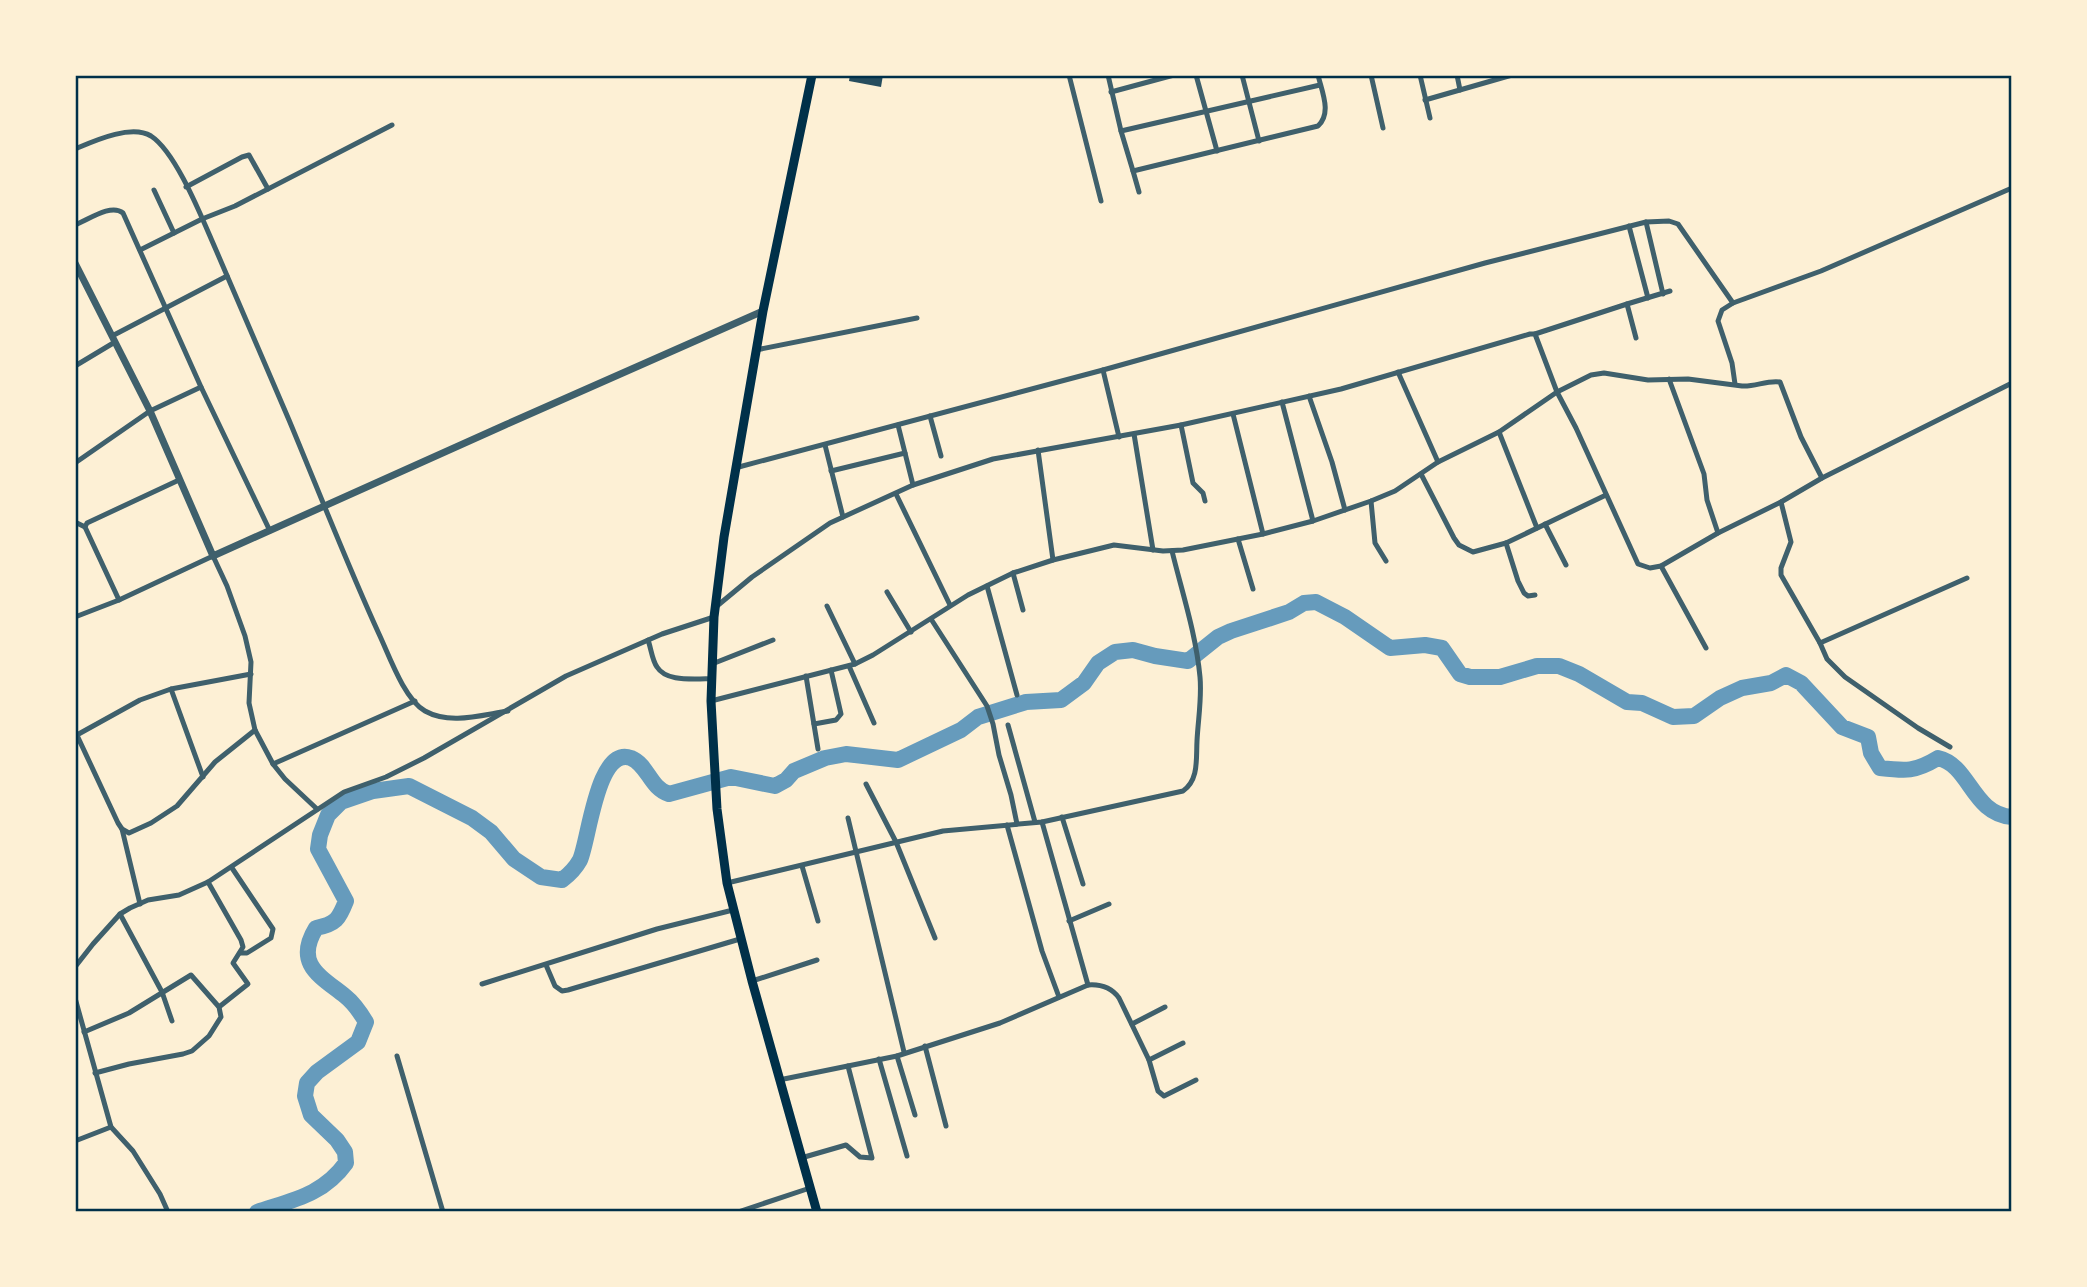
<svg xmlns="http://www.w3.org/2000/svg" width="2087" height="1287" viewBox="0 0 2087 1287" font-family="'Sofia Sans Condensed',sans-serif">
	<rect width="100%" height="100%" fill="#fdf0d5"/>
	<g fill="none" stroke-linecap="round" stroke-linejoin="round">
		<!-- river -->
		<path stroke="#669bbc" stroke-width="16" d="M257,1212c36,-12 66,-17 89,-49l-1,-11 -8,-12 -26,-25 -6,-19 2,-13 10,-11 41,-30 8,-20c-6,-10 -12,-19 -21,-26 -25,-20 -51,-32 -29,-68 20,-4 23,-9 30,-27l-28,-52 2,-14 8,-20 13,-13 32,-11 36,-5 63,32 19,14 23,27 27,18 21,3c8,-6 13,-11 18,-20 9,-20 17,-114 51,-102 17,7 19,30 38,36l62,-17 44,9 11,-6 8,-9 31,-13 21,-4 52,6 63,-30 17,-13 48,-15 35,-2 23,-17 14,-20 17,-11 18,-2 22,6 33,5 30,-24 13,-6 58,-19 15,-9 12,-1 29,15 45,31 35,-3 17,3 18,26 10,3h30l37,-11h22l20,8 48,28 15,1 31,14 21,-1 26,-18 22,-10 29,-5 15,-8 15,8 41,44 26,10 3,16 9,15c26,3 35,4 58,-10 32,7 34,56 74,59"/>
	</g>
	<!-- building -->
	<polygon fill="#264d5e" points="850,75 883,75 881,87 849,81"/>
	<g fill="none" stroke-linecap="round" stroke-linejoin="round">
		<!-- minor -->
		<g stroke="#3f606c" stroke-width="5">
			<polyline points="1069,75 1101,201"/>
			<path d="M1108,75l13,56 12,40 185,-45c14,-13 4,-34 0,-51"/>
			<polyline points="1196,75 1217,151"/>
			<polyline points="1242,75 1259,141"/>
			<polyline points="1371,75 1383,128"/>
			<polyline points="1420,75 1430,118"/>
			<polyline points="1457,75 1460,90"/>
			<polyline points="1111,92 1174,75"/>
			<polyline points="1425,100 1512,75"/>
			<polyline points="1121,131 1320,85"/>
			<path d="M75,149c19,-8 56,-25 76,-13 26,17 52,85 65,114 24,57 49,113 73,170 30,72 58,144 90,214 10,21 25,65 46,77 25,14 56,4 83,0"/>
			<polyline points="1133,171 1139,192"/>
			<polyline points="186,187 242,157 249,155 268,189"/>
			<polyline points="154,190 174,233"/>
			<polyline points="1646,222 1663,294"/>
			<path d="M75,225c13,-5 36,-22 48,-12l78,174 69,144"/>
			<polyline points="1629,226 1648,298"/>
			<polyline points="140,250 202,219 235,206 392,125"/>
			<polyline points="1733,303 1722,310 1718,321 1732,363 1735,384"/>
			<polyline points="1627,304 1670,291"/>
			<polyline points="1535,334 1627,304 1636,338"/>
			<polyline points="112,336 227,276"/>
			<polyline points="756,350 917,318"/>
			<polyline points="75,366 115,342"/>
			<polyline points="1103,370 1119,437"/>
			<polyline points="1398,372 1438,462"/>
			<polyline points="1669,379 1704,474 1707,500 1718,533"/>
			<polyline points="1309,396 1332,462 1345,510"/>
			<polyline points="1282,402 1313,521"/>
			<polyline points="1233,414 1263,534"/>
			<polyline points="930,416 941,456"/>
			<polyline points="898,425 913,485"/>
			<polyline points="1181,425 1193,483 1203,493 1205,501"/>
			<polyline points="1499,432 1537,528"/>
			<polyline points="1134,434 1153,550"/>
			<polyline points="825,445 843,517"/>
			<polyline points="1038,450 1053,560"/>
			<polyline points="75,463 150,411 201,387"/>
			<polyline points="735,468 1103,370 1485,263 1646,222 1669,221 1678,224 1733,303 1821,271 2012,188"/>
			<polyline points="831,471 905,453"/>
			<polyline points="1421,474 1454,538 1459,545 1473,552 1506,543 1606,495"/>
			<polyline points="896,494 950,605"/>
			<polyline points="1371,501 1375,543 1386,561"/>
			<polyline points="1781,502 1791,542 1781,568 1781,575 1820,643 1967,578"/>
			<polyline points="75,522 85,527"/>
			<polyline points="1545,524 1566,565"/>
			<polyline points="1238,539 1253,589"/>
			<polyline points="1506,543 1518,581 1524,593 1528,596 1535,595"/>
			<polyline points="1661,566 1706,648"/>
			<polyline points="1013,573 1023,610"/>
			<polyline points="987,586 1017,695"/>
			<polyline points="887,592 911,632"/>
			<polyline points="119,600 85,527 87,523 179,480"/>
			<path d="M717,606l35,-29 78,-54 83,-38 80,-26 188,-34 160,-36 189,-55h5l22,58 34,-17 13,-2 44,7 40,-1 54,7c13,1 25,-6 38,-4l21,55 21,41"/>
			<polyline points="827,606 855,664"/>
			<polyline points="75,617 119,600 213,556 227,586 245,636 251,662 249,703 255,730 273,764 285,779 317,809"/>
			<polyline points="931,619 987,706 993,724 999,755 1011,795 1017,824"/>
			<path d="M648,640c3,8 4,20 9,27 10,16 39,11 55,12"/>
			<polyline points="1820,643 1827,659 1845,677 1918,728 1950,747"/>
			<polyline points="712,664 773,640"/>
			<polyline points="849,666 874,723"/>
			<polyline points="806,676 818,749"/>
			<polyline points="171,689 203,777"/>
			<polyline points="711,701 855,664 873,655 968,595 1013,573 1053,560 1114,545 1163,551 1183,550 1263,534 1313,521 1371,501 1395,491 1438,462 1499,432 1557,392 1576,428 1638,564 1650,568 1661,566 1718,533 1781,502 1822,478 2012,383"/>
			<polyline points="814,724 836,720 841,714 831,670"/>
			<polyline points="1008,725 1035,822"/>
			<polyline points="75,731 118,823 122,829 129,833 151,823 177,806 215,762 255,730"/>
			<polyline points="75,736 140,700 171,689 251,674"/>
			<polyline points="273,764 415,701"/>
			<polyline points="866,784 896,842 935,938"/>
			<polyline points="1062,817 1083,884"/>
			<polyline points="848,818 904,1052"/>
			<polyline points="1042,822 1088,985"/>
			<polyline points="1007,825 1042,951 1059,997"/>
			<polyline points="122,829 140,904"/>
			<polyline points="802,866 818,921"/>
			<polyline points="232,868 273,929 271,938 247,953 240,953"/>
			<polyline points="208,882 241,940 243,947 233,963 248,984 219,1007"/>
			<path d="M727,883l216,-52 99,-9 141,-31c16,-11 13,-32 14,-50 1,-21 5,-43 3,-64 -4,-43 -18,-85 -28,-126"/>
			<polyline points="120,914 162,992 172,1021"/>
			<polyline points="1069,921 1109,904"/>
			<polyline points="546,965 555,986 562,991 568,990 740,939"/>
			<polyline points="75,967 93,944 120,914 130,908 148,900 179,895 208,882 344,792 386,777 424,758 566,676 662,634 714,617"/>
			<polyline points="752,981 817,960"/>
			<polyline points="482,984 657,929 733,910"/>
			<polyline points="75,998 111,1127 133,1151 160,1194 168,1212"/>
			<polyline points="1132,1024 1165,1007"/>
			<polyline points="84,1032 129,1013 191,975 219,1007 221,1017 209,1036 192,1051 183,1054 129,1064 95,1073"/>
			<polyline points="925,1046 946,1126"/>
			<polyline points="397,1056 443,1212"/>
			<polyline points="897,1056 915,1115"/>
			<polyline points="879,1059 907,1156"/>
			<polyline points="1149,1060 1183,1043"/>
			<path d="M779,1080l118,-24 103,-33 88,-38c13,-1 23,2 31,13l30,62 9,31 6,5 32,-16"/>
			<polyline points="75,1141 111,1127"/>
			<polyline points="801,1158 846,1145 860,1157 872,1158 848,1066"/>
			<polyline points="738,1212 810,1188"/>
		</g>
		<!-- tertiary -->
		<polyline stroke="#3f606c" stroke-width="7" points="75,263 150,411 213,556 505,425 763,311"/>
		<!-- primary -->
		<polyline stroke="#003049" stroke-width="9" points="812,75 763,311 724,537 714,617 711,701 717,809 727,883 752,981 817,1212"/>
	</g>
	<!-- border -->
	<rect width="2087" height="1287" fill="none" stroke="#fdf0d5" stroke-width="154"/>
	<rect x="77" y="77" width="1933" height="1133" fill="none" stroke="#003049" stroke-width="2.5"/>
</svg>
